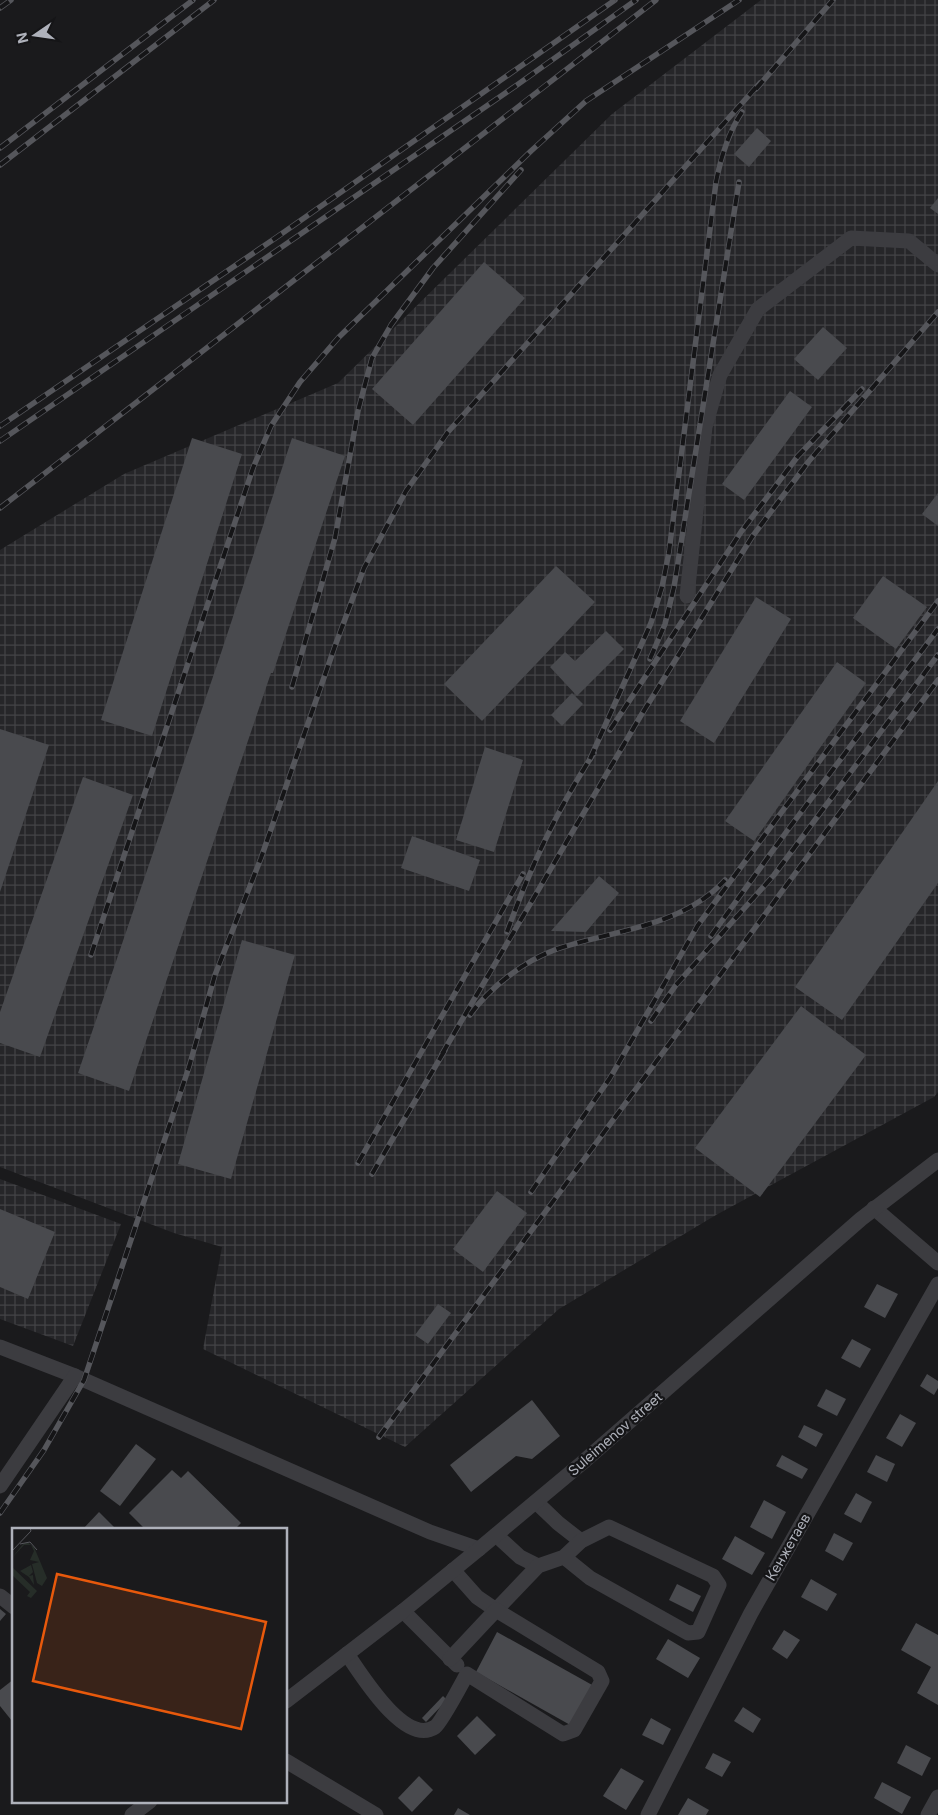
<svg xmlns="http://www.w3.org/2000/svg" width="938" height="1815" viewBox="0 0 938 1815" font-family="Inter,sans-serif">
	<defs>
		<pattern id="industrial-grid" width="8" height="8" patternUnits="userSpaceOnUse" patternTransform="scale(1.25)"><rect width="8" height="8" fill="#262629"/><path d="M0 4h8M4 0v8" fill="none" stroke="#434346"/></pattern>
	</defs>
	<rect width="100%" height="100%" fill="#1a1a1c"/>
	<!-- industrial -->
	<g fill="url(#industrial-grid)">
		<polygon points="761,0 938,0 938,1092 934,1097 716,1215 559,1309 405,1447 203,1349 222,1247 174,1233 0,1167 0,550 124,474 338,383 612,114"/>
		<polygon points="0,1179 121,1224 73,1346 0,1319"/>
	</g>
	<!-- building -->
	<g fill="#494a4e">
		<polygon points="757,128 771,141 749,167 734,154"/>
		<polygon points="938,198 938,214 930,208"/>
		<polygon points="484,262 525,298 413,425 372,389"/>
		<polygon points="823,327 847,348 818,380 794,359"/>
		<polygon points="790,391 812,407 744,500 722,484"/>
		<polygon points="192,438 242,454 152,736 101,720"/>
		<polygon points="292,438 345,456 273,673 271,673 129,1091 78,1073 220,656"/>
		<polygon points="938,493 938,526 922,514"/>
		<polygon points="556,566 595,602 482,721 444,684"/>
		<polygon points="883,576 927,607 896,649 853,618"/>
		<polygon points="756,597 791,619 714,743 680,721"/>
		<polygon points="606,631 624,649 577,696 550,667 565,652 575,661"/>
		<polygon points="837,662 866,683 754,841 725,821"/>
		<polygon points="572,693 583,704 562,726 551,715"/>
		<polygon points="0,729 49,745 0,892"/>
		<polygon points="485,747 523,760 494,852 456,840"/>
		<polygon points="83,777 133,795 40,1057 0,1043 0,1012"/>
		<polygon points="938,781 938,883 842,1020 795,987"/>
		<polygon points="412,836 480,860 469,891 401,868"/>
		<polygon points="599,876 619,893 586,932 551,931"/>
		<polygon points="242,940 295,955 231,1179 178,1164"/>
		<polygon points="801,1006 866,1055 760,1197 695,1148"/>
		<polygon points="497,1191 527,1213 483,1272 453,1249"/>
		<polygon points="0,1209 55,1232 28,1299 0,1287"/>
		<polygon points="877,1284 898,1294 885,1318 864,1307"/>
		<polygon points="438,1304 451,1313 428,1344 415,1335"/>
		<polygon points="852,1339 871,1349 860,1368 841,1358"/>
		<polygon points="927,1374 938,1381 938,1388 934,1395 920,1386"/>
		<polygon points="826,1389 846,1399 837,1416 817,1406"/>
		<polygon points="532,1400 560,1436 532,1459 516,1456 471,1492 450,1465"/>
		<polygon points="900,1414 916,1423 902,1447 886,1438"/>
		<polygon points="804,1425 823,1434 816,1447 798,1437"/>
		<polygon points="136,1444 156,1459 120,1506 100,1491"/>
		<polygon points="782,1455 808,1469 802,1479 776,1466"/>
		<polygon points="876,1455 895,1464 887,1482 867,1472"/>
		<polygon points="172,1470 181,1478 188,1471 241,1523 235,1529 145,1529 129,1513"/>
		<polygon points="856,1493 872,1502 861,1523 844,1514"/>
		<polygon points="764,1500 786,1512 772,1539 750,1527"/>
		<polygon points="99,1512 116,1529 83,1529"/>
		<polygon points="834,1533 853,1543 843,1561 825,1551"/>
		<polygon points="735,1536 765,1553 752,1575 722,1559"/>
		<polygon points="811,1579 837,1594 827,1611 801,1597"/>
		<polygon points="677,1584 701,1596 693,1612 669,1600"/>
		<polygon points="0,1609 6,1614 0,1621"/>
		<polygon points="916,1623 938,1635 938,1705 917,1693 931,1667 901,1650"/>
		<polygon points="784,1630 800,1640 787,1659 772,1649"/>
		<polygon points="497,1632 594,1686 572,1726 476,1672"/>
		<polygon points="668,1639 700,1658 688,1678 656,1659"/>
		<polygon points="14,1679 14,1719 12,1721 0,1706 0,1690"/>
		<polygon points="443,1696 447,1700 426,1722 422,1718"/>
		<polygon points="743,1707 761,1719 753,1733 734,1721"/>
		<polygon points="477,1716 496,1735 475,1755 457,1736"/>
		<polygon points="651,1718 671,1729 663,1745 642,1735"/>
		<polygon points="906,1745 931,1758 922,1776 897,1763"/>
		<polygon points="713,1753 731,1762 722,1777 705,1768"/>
		<polygon points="621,1768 644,1781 626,1810 603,1796"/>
		<polygon points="419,1776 433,1790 412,1812 398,1798"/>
		<polygon points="882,1782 911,1797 902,1814 874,1798"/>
		<polygon points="688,1798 709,1810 706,1815 678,1815"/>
		<polygon points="458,1808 470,1815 454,1815"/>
	</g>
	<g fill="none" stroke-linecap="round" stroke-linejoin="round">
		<!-- minor -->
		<g stroke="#3c3c40" stroke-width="15">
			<polyline points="687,596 705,427 720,375 758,309 851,238 909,241 938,265"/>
			<polyline points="874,1208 938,1263"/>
			<polyline points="0,1347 75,1376 430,1532 479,1549"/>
			<polyline points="0,1486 75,1376"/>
			<polyline points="536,1502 558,1523 581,1541"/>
			<polyline points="496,1535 520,1557 538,1566"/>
			<polyline points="453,1570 477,1597 496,1610 538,1566 564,1557 581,1541 609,1527 713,1576 719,1585 698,1632 688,1633 590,1578 564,1557"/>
			<polyline points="0,1596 14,1607"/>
			<polyline points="403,1611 457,1665"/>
			<path d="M347,1654c14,20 58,93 88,73 6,-4 27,-44 32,-53l96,60 11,-4 28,-49 -4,-9 -102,-62 -46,49"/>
			<polyline points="286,1701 403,1611 479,1549 582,1463 861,1219 938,1160"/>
			<polyline points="286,1761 376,1815"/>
			<polyline points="132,1815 150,1801"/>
			<polyline points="648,1815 751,1613 938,1284"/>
			<polyline points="928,1815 938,1797"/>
		</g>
		<!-- rail casing -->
		<g stroke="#55565b" stroke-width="5.5">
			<g id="rail">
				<polyline points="0,8 11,0"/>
				<polyline points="756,89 833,0"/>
				<polyline points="0,148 193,0"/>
				<polyline points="0,165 214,0"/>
				<polyline points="0,426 277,237 615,0"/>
				<polyline points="0,441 517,85 636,0"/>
				<polyline points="0,508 656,0"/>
				<polyline points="650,659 665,624 674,587 739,182"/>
				<polyline points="292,687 335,538 358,411 372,358 391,325 433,268 521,170"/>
				<polyline points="610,730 741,532 798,456 862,389"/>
				<path d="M590,759l61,-136 11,-36 7,-35 47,-370c5,-25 12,-49 26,-70"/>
				<path d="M507,932c23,-64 50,-123 87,-179"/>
				<polyline points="711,936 787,831 938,629"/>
				<polyline points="91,955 253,468 271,426 300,382 339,337 531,151 586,101 739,0"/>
				<path d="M470,1015c20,-28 54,-54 87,-66 57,-19 125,-22 168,-69"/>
				<polyline points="651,1021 676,985 774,875 938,655"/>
				<polyline points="442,1054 640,717 752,537 809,461 938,312"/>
				<polyline points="358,1163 523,874"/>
				<polyline points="372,1174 445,1050"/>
				<polyline points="531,1192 610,1078 698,925 938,601"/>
				<polyline points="379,1437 938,680"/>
				<polyline points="0,1513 44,1450 84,1380 189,1067 215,975 261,858 335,646 364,568 406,491 448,432 760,83"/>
			</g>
		</g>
		<!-- rail -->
		<use href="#rail" stroke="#151517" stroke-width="4" stroke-dasharray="11" stroke-linecap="butt"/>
	</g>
	<g text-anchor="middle" stroke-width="4.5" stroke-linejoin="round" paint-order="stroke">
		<!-- street labels -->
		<g font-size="14" fill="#aeb1ba" stroke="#151517">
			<text transform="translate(615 1434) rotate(-41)" y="5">Suleimenov street</text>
			<text transform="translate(788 1547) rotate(-60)" y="5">Кенжетаев</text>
		</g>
	</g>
	<!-- overview -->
	<g transform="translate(12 1528)">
		<rect width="275" height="275" fill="#1a1a1c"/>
		<path d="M15,14l7,5 13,31 -5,8 -5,-3 -5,-19 7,-2 -9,-2 4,-9 -3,-6h-7l-12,13 11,-14zM19,37l2,7 -4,4 4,-1 1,10 -5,-8 -9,-6zM0,39l25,24 -6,7 -4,-2 3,-4 -18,-17z" fill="#262d28"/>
		<path fill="none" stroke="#55565b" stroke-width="1" d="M8,16l10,-2 7,8M0,23l19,-20 -1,-3"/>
		<path fill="#e8590c" fill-opacity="0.15" stroke="#e8590c" stroke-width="2.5" d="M45,46l209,48 -25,107 -208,-48z"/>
		<rect width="275" height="275" fill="none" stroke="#aeb1ba" stroke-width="2.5"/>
	</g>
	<!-- north arrow -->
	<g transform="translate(35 35) rotate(257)" stroke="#151517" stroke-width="4" paint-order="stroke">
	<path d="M0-4L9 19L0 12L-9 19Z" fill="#aeb1ba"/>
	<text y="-8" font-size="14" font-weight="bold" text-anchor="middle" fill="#aeb1ba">N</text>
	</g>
</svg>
